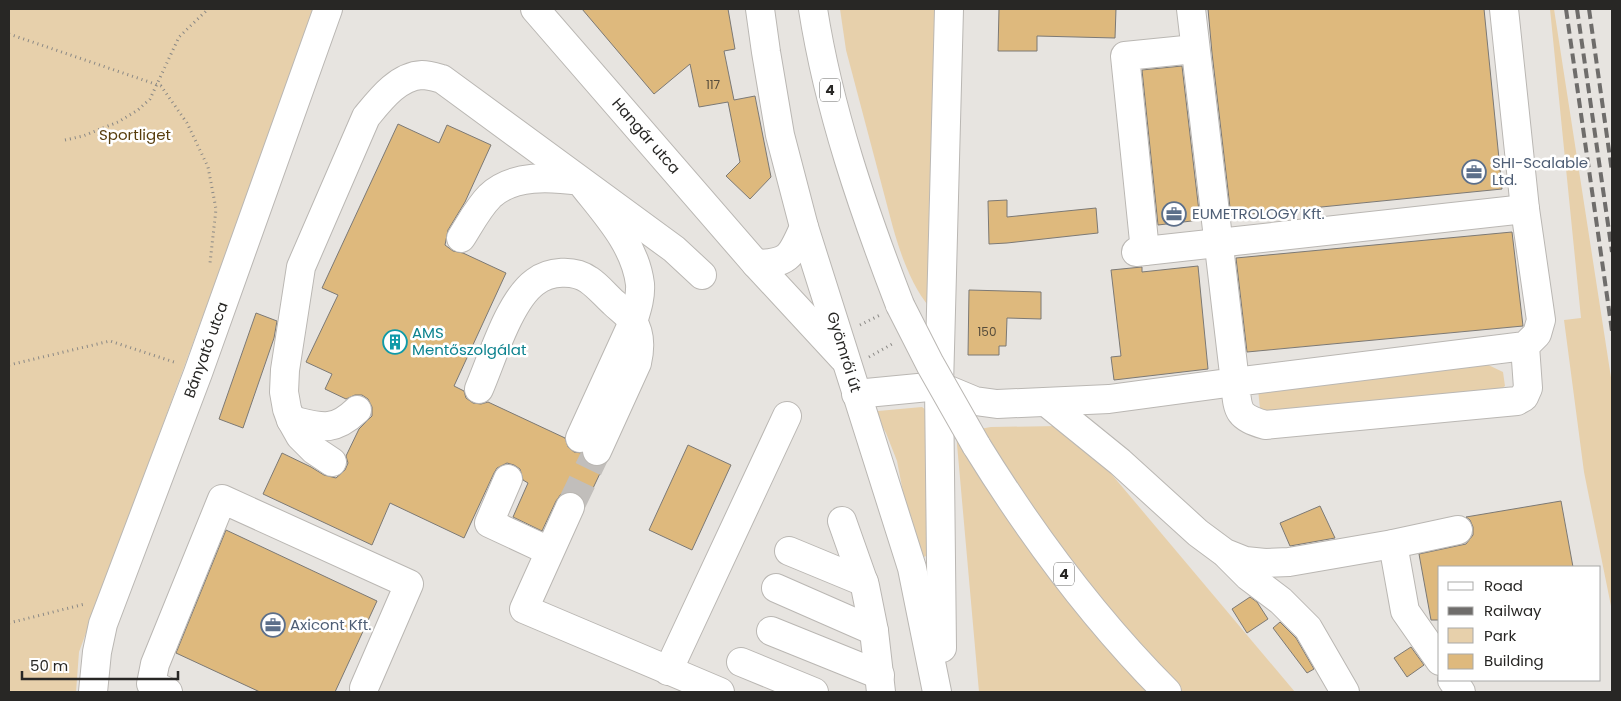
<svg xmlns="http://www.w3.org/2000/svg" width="1621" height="701" viewBox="0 0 1621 701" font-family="Poppins,sans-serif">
	<rect width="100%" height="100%" fill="#e7e4e0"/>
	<!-- green -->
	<g fill="#e7d0ab">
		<polygon points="9,9 316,9 79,652 76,692 9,692"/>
		<path d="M840,9h96l-6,299c-19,-23 -30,-55 -38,-84l-46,-174z"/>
		<polygon points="1550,9 1554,9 1612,384 1612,611 1584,472 1564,320 1581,318"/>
		<polygon points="1482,362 1503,372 1505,386 1492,396 1261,419 1258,389"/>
		<polygon points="922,407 926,410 927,551 926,556 922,558 907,512 897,461 886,433 876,415 878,411"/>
		<polygon points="1058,426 1092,451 1295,692 979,692 956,433 991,427"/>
	</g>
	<!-- building -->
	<g fill="#deb97d" stroke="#7c7975">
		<polygon points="582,9 728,9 735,49 724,51 734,100 755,96 771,177 750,199 726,176 740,162 728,102 699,107 690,64 654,94"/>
		<polygon points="999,9 1116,9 1115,38 1037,36 1037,51 998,51"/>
		<polygon points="1208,9 1484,9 1502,189 1231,216 1212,53"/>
		<polygon points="1182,66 1200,220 1158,225 1142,70"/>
		<polygon points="398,124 439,143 447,125 491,145 465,202 448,230 445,245 453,251 463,253 506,273 454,386 464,391 466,398 473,403 481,404 488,402 565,438 568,447 574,452 582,453 585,460 590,465 598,467 604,465 585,505 582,498 576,493 569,491 561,494 556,501 542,531 513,517 528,483 523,480 520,469 514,465 507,463 497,468 494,473 464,538 390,503 372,545 263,494 282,453 311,467 324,475 336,478 345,470 348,463 346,456 359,429 372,416 372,407 368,399 362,395 355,395 346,399 325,389 332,374 306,362 338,295 322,288"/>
		<polygon points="1007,200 1007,217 1096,208 1098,233 1007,243 989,244 988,201"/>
		<polygon points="1512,232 1523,326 1247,352 1236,258"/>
		<polygon points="1198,266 1208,369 1114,380 1111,357 1121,356 1111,270 1142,267 1142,272"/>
		<polygon points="969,290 1041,292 1041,319 1007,318 1006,346 999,346 999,355 968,355"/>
		<polygon points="256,313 277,321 274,338 243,428 219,419"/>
		<polygon points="688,445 731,465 692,550 649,530"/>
		<polygon points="1561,501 1573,567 1440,567 1440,620 1431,620 1419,554 1466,544 1473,535 1473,527 1470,520 1466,517"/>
		<polygon points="1320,506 1335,538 1290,546 1280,523"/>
		<polygon points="226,530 377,601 335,692 260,692 176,653"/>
		<polygon points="1250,597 1257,602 1268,619 1247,633 1232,609"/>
		<polygon points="1280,622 1296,638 1314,669 1307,673 1273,628"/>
		<polygon points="1411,647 1424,665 1407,677 1394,658"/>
	</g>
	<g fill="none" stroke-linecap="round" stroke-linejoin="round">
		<!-- minor-tunnel -->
		<polyline stroke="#c1bebb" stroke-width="28" stroke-dasharray="28 14" stroke-linecap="butt" points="570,507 597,451"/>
		<!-- minor casing -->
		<g stroke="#bab7b3" stroke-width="30">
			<g id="minor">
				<polyline points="535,9 756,264 843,358"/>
				<polyline points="760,9 766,52 780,135 804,227 912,568 937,692"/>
				<path d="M1504,9l21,200 16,111 -4,14 -12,12 -290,36c3,29 1,34 30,43l252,-24 7,-4 4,-9 -3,-42"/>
				<path d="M461,238c9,-14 17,-30 29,-42 23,-22 61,-19 90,-15 23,30 55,62 60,103 1,13 -3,25 -7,38l-53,116"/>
				<polyline points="1145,251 1125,56 1195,49"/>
				<polyline points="1136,252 1525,209"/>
				<path d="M756,264c34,-1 35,-8 48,-37"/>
				<path d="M479,389c13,-30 30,-88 56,-107 14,-11 39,-13 54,-2 9,6 17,16 25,23 6,6 15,12 19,19 8,12 7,28 4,41l-40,88"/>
				<polyline points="856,394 939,386 975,401 997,404 1109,399 1235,382 1191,9"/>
				<polyline points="1046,402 1120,462 1198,533 1225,553 1245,561 1265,563 1289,562 1393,544 1458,530"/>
				<path d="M291,420c30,7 42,13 66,-10"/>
				<path d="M332,462l-18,-12 -14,-14 -9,-16 -4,-11 -3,-17 1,-22 16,-103 65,-150c14,-17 32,-41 56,-42 7,0 13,2 20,4l232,170 28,26"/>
				<polyline points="508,479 489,523 549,551"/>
				<polyline points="570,507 524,609 720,692"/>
				<polyline points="842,521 865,586 874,631 881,692"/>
				<polyline points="1393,544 1405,611 1440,661"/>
				<polyline points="789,551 864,582"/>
				<polyline points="1228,556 1248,576 1281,601 1308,628 1345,692"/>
				<polyline points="776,588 874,631"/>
				<polyline points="771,631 880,675"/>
				<polyline points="942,648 939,386 949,9"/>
				<polyline points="741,662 814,692"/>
				<polyline points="668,671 787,416"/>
				<polyline points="1452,680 1461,692"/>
				<polyline points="93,692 97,652 103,624 198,373 328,9"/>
				<polyline points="168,692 151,684 155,664 222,499 409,584 364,688"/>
			</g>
		</g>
		<!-- major casing -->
		<g stroke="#bab7b3" stroke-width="30">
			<g id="major">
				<path d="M813,9c16,102 50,200 87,296"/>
				<path d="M976,445c55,89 117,173 191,247"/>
			</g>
		</g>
		<!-- path -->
		<g stroke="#8a8885" stroke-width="3" stroke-dasharray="1 4" stroke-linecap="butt">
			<polyline points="9,34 161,86 187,123 208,167 216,209 210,263"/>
			<polyline points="65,140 83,136 118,122 138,110 150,99 179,37 205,12 207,9"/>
			<polyline points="860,325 880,315"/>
			<polyline points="869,357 894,343"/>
			<polyline points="9,365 110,341 177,363"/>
			<polyline points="9,623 85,604"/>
		</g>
		<!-- minor -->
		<use href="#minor" stroke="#fff" stroke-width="28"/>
		<!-- major -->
		<use href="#major" stroke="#fff" stroke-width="28"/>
		<!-- rail -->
		<g stroke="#6f6d6b" stroke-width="4" stroke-dasharray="10 5" stroke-linecap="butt">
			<polyline points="1566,9 1612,331"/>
			<polyline points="1577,9 1612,252"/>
			<polyline points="1589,9 1612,172"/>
		</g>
		<!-- major-bridge casing -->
		<g stroke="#bab7b3" stroke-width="30" stroke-linecap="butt">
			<polyline id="major-bridge" points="900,305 930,364 976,445"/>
		</g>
		<!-- major-bridge -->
		<use href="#major-bridge" stroke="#fff" stroke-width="28"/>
	</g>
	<!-- icons -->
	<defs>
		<g id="office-ring" transform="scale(1.25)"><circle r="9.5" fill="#fff" stroke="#5c6f8a" stroke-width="1.5"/><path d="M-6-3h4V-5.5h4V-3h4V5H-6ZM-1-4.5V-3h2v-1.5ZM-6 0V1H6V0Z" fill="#5c6f8a"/></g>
		<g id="building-ring" transform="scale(1.25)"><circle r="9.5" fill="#fff" stroke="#0f9aa8" stroke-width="1.5"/><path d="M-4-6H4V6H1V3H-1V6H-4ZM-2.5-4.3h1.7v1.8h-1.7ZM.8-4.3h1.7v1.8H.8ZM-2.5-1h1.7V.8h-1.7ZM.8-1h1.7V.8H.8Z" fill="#0f9aa8"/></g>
	</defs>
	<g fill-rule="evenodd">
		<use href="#office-ring" x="1474" y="172"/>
		<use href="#office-ring" x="1174" y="214"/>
		<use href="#building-ring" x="395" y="342"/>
		<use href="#office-ring" x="273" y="625"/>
	</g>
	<g text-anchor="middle" stroke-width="5" stroke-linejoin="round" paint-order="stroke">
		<!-- number labels -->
		<g font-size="12" fill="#564c3b">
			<text x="713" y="89">117</text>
			<text x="987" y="336">150</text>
		</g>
		<!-- shield labels -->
		<g fill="#fff" stroke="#686866" stroke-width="1">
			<rect x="820" y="78.5" width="20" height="23" rx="4"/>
			<rect x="1054" y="562.5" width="20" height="23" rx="4"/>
		</g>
		<g font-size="14" font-weight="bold" fill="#282725">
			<text x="830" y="95">4</text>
			<text x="1064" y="579">4</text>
		</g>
		<!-- park labels -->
		<g font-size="15" fill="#573d0d" stroke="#fff">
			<text x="135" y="140">Sportliget</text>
		</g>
		<!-- street labels -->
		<g font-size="15" fill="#282725" stroke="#fff">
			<text transform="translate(646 136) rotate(49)" y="5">Hangár utca</text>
			<text transform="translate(206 350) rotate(-70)" y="5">Bányató utca</text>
			<text transform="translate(844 352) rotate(73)" y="5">Gyömrői út</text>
		</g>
		<!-- service labels -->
		<g font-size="15" fill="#4e5e75" stroke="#fff" text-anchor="start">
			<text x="1492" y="168">SHI-Scalable<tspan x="1492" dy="17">Ltd.</tspan></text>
			<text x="1192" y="219">EUMETROLOGY Kft.</text>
			<text x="290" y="630">Axicont Kft.</text>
		</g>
		<!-- culture labels -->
		<g font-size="15" fill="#0d838f" stroke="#fff" text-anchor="start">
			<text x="412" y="338">AMS<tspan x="412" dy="17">Mentőszolgálat</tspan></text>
		</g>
	</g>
	<!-- border -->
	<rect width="1621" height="701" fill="none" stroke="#282725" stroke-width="20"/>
	<!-- legend -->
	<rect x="1438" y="566" width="162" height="115" fill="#ffffff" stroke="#a9a9a8"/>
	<rect x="1448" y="582" width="25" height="8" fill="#ffffff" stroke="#a9a9a8"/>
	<text x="1484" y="591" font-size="15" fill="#282725">Road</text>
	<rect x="1448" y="607" width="25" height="8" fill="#6f6d6b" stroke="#a9a9a8"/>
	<text x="1484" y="616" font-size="15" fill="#282725">Railway</text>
	<rect x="1448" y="628" width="25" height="15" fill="#e7d0ab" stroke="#a9a9a8"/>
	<text x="1484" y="641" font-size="15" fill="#282725">Park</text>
	<rect x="1448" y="654" width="25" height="15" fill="#deb97d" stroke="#a9a9a8"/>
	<text x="1484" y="666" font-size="15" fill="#282725">Building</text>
	<!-- scale -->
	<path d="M22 671v8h156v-8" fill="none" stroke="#282725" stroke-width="2.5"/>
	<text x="30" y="671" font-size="15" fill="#282725" stroke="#ffffff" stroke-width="4" paint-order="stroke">50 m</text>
</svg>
